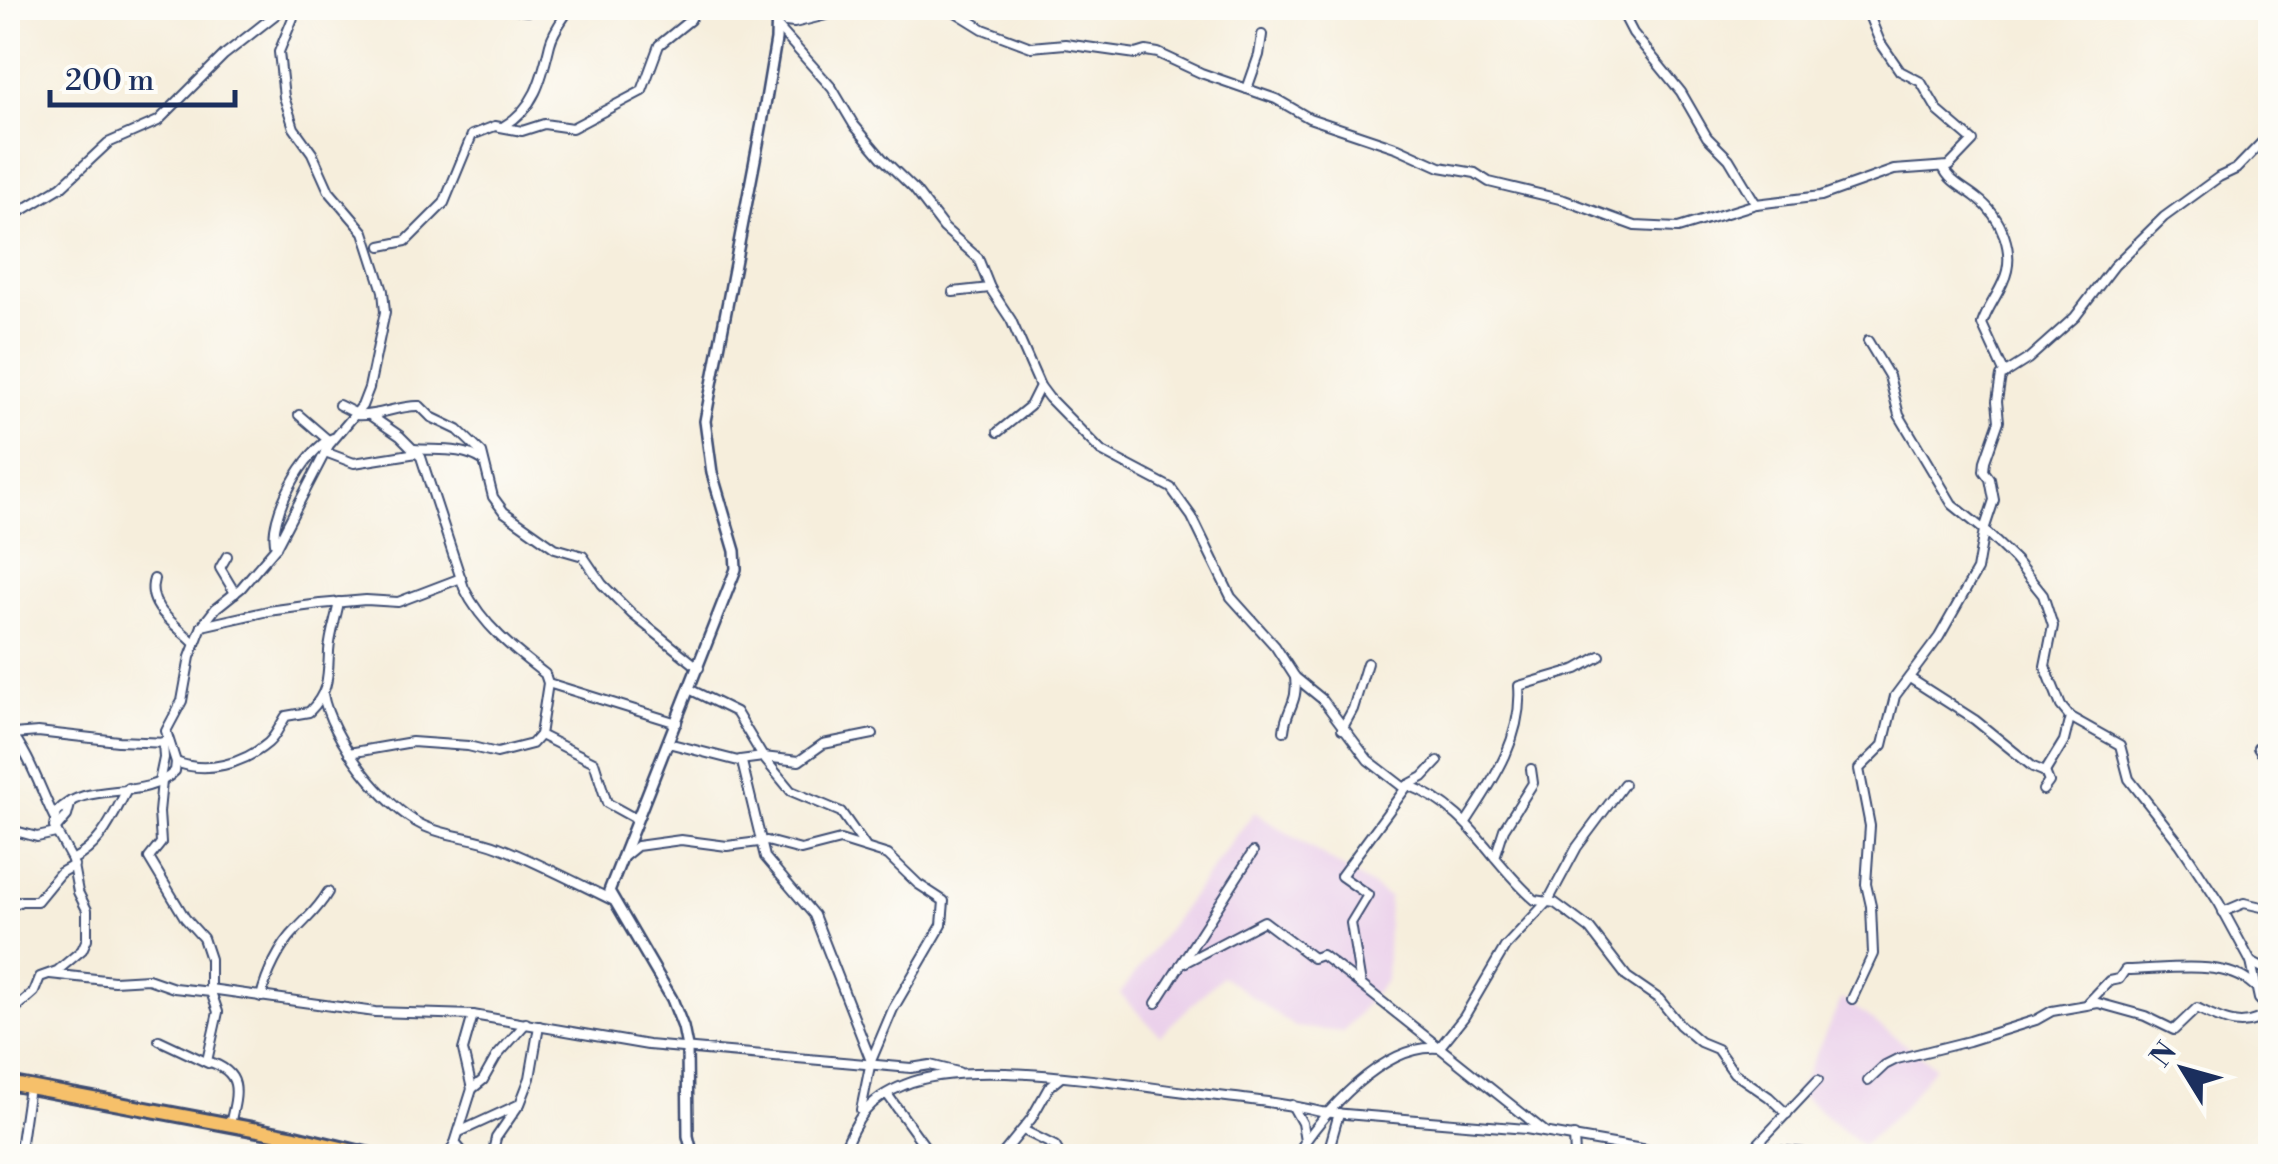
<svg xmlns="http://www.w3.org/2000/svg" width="2278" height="1164" viewBox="0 0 2278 1164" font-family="'Libre Bodoni',serif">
	<rect width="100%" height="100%" fill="#fdfcf7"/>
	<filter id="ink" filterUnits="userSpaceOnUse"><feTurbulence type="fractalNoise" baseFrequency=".01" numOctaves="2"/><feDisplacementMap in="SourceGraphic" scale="20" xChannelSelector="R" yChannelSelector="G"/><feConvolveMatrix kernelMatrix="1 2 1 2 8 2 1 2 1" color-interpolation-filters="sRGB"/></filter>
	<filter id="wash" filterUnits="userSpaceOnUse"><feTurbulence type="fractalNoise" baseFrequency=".0048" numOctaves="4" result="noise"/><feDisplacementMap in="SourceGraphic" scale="40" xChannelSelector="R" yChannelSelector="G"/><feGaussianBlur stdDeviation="2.25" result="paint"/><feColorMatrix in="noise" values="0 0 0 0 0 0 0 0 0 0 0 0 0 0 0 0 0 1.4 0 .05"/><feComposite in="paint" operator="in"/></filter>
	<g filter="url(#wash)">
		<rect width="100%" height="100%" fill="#f6eedc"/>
		<!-- built -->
		<g fill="#ebd1eb">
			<polygon points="1254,812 1389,897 1386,980 1343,1032 1295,1027 1222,976 1160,1035 1120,994"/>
			<polygon points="1842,998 1935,1066 1902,1109 1862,1145 1795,1091 1803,1081"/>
		</g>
	</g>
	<g filter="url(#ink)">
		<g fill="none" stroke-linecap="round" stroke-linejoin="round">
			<!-- minor casing -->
			<g stroke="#3c4c71" stroke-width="12">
				<g id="minor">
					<polyline points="510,8 527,11 537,8"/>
					<polyline points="551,8 567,8"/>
					<polyline points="949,8 983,29 1031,47 1065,44 1136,54 1146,51 1158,53 1201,73 1276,99 1309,118 1398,148 1440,167 1475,173 1489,182 1564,200 1635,226 1678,228 1756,204 1821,196 1894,170 1949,166 1973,141 1938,111 1921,82 1900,71 1880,42 1866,8"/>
					<polyline points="1620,8 1633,33 1681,92 1707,137 1729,159 1756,204"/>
					<polyline points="777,12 785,22 794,23 854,8"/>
					<polyline points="777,26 832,88 854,125 882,158 915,190 944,228 978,258 990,288 1011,320 1040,386 1049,398 1101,451 1171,488 1192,517 1231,597 1275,646 1295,677 1322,699 1368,760 1403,787"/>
					<polyline points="1247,89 1259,55 1262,35"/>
					<path d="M504,126c32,-19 38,-49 46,-82 3,-13 13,-25 20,-36"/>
					<polyline points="2270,134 2236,169 2219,177 2164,217 2114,266 2075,317 2028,359 2001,376 1997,401 1999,421 1985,461 1984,471 1990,479 1994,500 1984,530 2015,560 2043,595 2053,626 2045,666 2061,706 2070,717 2120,745 2129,779 2180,844 2219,903 2251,962 2259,999 2270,1010"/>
					<path d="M1943,167c6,15 22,21 34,31 24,18 40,55 26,84 -7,16 -15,25 -21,42l23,50"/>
					<polyline points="8,219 61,187 108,143 158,121 224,55 284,8"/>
					<polyline points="381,246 406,241 444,203 472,135 495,126 522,131 544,124 572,128 642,91 659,45 690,20 697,8"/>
					<polyline points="953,292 990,288"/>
					<polyline points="339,405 357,414"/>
					<polyline points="299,415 328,440"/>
					<path d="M356,415c23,2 41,-10 64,-9l11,11 27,13 24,23 11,44 11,15 51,36 28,8 19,28 30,30 67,54"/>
					<path d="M371,416l29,20 21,21 43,131c18,37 50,62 81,86l3,9 -8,52 54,27 13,41 29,16"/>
					<polyline points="998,432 1030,406 1040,386"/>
					<path d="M414,449c23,2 48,-2 68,11"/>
					<polyline points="325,452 354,463 417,453"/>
					<path d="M276,547c-10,-28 30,-100 57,-109"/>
					<polyline points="227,556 220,568 235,593"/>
					<path d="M154,579c-9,28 24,47 41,65"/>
					<polyline points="202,626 268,611 320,604 366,600 398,602 461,578"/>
					<polyline points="1911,679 1975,720 2033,767 2045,772 2049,782 2043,790"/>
					<polyline points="548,683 677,723"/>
					<polyline points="689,689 736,712 763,757 791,791 841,812 865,846"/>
					<path d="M323,694c7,43 61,114 101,132 24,11 51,11 75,21 38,15 76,35 113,53"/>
					<path d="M8,728c22,27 32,61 47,91"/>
					<polyline points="1342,729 1353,709 1367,663"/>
					<path d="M1284,731c2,-22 15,-29 11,-54"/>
					<polyline points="13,734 38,732 118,741 168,743"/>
					<polyline points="668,743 742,762 765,857 814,915 871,1061 861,1110"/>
					<polyline points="2258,748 2270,766"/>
					<polyline points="349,753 412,742 468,746 497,753 532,744 540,735"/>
					<polyline points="740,760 763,757 799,761 823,744 873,734"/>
					<path d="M176,762c30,12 67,2 92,-19 8,-7 12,-18 18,-27l23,-4c20,-20 19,-35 20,-61 1,-16 7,-33 10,-49"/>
					<polyline points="2045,772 2064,741 2070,717"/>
					<path d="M162,781l-3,31 2,31 -12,15 36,60 18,20 7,21v30l8,23 -11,49c36,11 31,30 23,63"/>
					<polyline points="159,782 164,758 163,742"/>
					<polyline points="1408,785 1423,777 1438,761"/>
					<path d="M1466,822c27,-41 57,-84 53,-136l58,-17 23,-13"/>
					<polyline points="8,829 37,837 56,833"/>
					<polyline points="55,830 67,816 71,801"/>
					<polyline points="1495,857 1504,829 1533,783 1531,769"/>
					<polyline points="621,859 637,846 681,840 727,846 767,841 801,850 840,840 888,855 918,884 944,901 942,925 893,1009 871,1061"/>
					<path d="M72,860c30,-15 40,-43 56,-72"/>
					<polyline points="8,908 21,901 37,901 60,873 74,865"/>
					<polyline points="2223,912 2244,903 2266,908 2270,905"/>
					<polyline points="2251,962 2270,972"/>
					<polyline points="1180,965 1264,921 1313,958 1322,955 1361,985"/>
					<polyline points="50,974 114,981 148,979 174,988 211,992"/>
					<polyline points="210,989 375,1012 473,1015 648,1045 911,1068 930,1065 958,1072"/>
					<path d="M261,997c5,-22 19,-51 35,-67 12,-13 23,-22 32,-38"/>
					<polyline points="1852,999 1873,954 1871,906 1866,884 1870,826 1859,769 1883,745 1895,696 1939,637 1977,570 1984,530 1952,504 1899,415 1889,376 1868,341"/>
					<path d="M2089,1002l20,-21 10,-2 6,-9c38,0 99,-12 128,15"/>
					<polyline points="1156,1003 1253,852"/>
					<path d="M8,1015l26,-23 6,-15 17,-6 25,-21 5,-11v-29l-9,-18 -6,-32 -18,-33 3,-15c29,-33 87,-9 118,-41l1,-9 -10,-31 16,-30 8,-44 12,-31 14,-18 25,-20 35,-41 53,-102 33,-39 7,-18 16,-76 -2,-21 -19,-59 -35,-41 -17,-38 -18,-25 -10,-31 -5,-45 18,-44"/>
					<polyline points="159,1040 208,1063"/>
					<path d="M1868,1081l17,-16 12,-6 72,-18 67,-21 16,-9 46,-8 47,13 29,14 23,-22c25,12 48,25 73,3"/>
					<polyline points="472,1089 483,1080 496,1057 526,1023"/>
					<polyline points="887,1094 932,1156"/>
					<polyline points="1292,1105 1302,1123 1305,1141"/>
					<polyline points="1023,1130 1055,1146 1058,1151 1055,1156"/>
					<path d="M1544,1131l-183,-146 -10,-62 17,-28 -27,-19 67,-91c62,24 81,75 127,115l20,3 35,26 37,48 32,22 21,26 20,17 17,7 17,24 35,24 18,17"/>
					<polyline points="459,1132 520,1104 530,1078 539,1026"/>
					<polyline points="1574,1136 1575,1156"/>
					<polyline points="455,1143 466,1156"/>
					<polyline points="1754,1148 1836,1156"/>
					<polyline points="19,1156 29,1087"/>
					<polyline points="292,1156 295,1137"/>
					<polyline points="448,1156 455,1143 472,1089 463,1050 473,1015"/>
					<polyline points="492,1156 496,1138 518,1106"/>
					<path d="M841,1156c16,-36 23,-55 63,-71 63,-27 211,-2 281,7 45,6 91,9 136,20l205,17 157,27"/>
					<polyline points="1001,1156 1031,1119 1049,1087 1060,1078"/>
					<path d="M1296,1156c26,-43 88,-113 143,-108l25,-31 41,-70 43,-46 29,-54 47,-63"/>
					<polyline points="1327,1156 1339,1113"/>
					<polyline points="1440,1156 1442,1154"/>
					<polyline points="1736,1156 1754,1148 1818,1080"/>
				</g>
			</g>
			<!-- tertiary casing -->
			<g stroke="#3c4c71" stroke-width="14">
				<polyline id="tertiary" points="693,1156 688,1136 687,1047 683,1027 672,999 609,891 736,569 735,551 712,473 705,421 762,123 776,40 777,8"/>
			</g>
			<!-- trunk casing -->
			<g stroke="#3c4c71" stroke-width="18">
				<polyline id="trunk" points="8,1083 295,1137 375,1156"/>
			</g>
			<!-- minor -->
			<use href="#minor" stroke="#fff" stroke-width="8"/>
			<!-- tertiary -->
			<use href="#tertiary" stroke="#fff" stroke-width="9"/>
			<!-- trunk -->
			<use href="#trunk" stroke="#f6c06b" stroke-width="12"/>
		</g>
	</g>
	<!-- margin -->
	<rect width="2278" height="1164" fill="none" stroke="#fdfcf7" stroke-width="40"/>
	<!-- north arrow -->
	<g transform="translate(2183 1069) rotate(307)" stroke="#fdfcf7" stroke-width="8" paint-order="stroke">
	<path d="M0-8L18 38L0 25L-18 38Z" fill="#1b2f5e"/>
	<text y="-15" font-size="28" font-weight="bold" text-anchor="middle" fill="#1b2f5e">N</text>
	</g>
	<!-- scale -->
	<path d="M50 90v15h185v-15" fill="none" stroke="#1b2f5e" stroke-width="5"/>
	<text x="65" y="90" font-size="30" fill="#1b2f5e" stroke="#fdfcf7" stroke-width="8" paint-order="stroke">200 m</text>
</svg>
